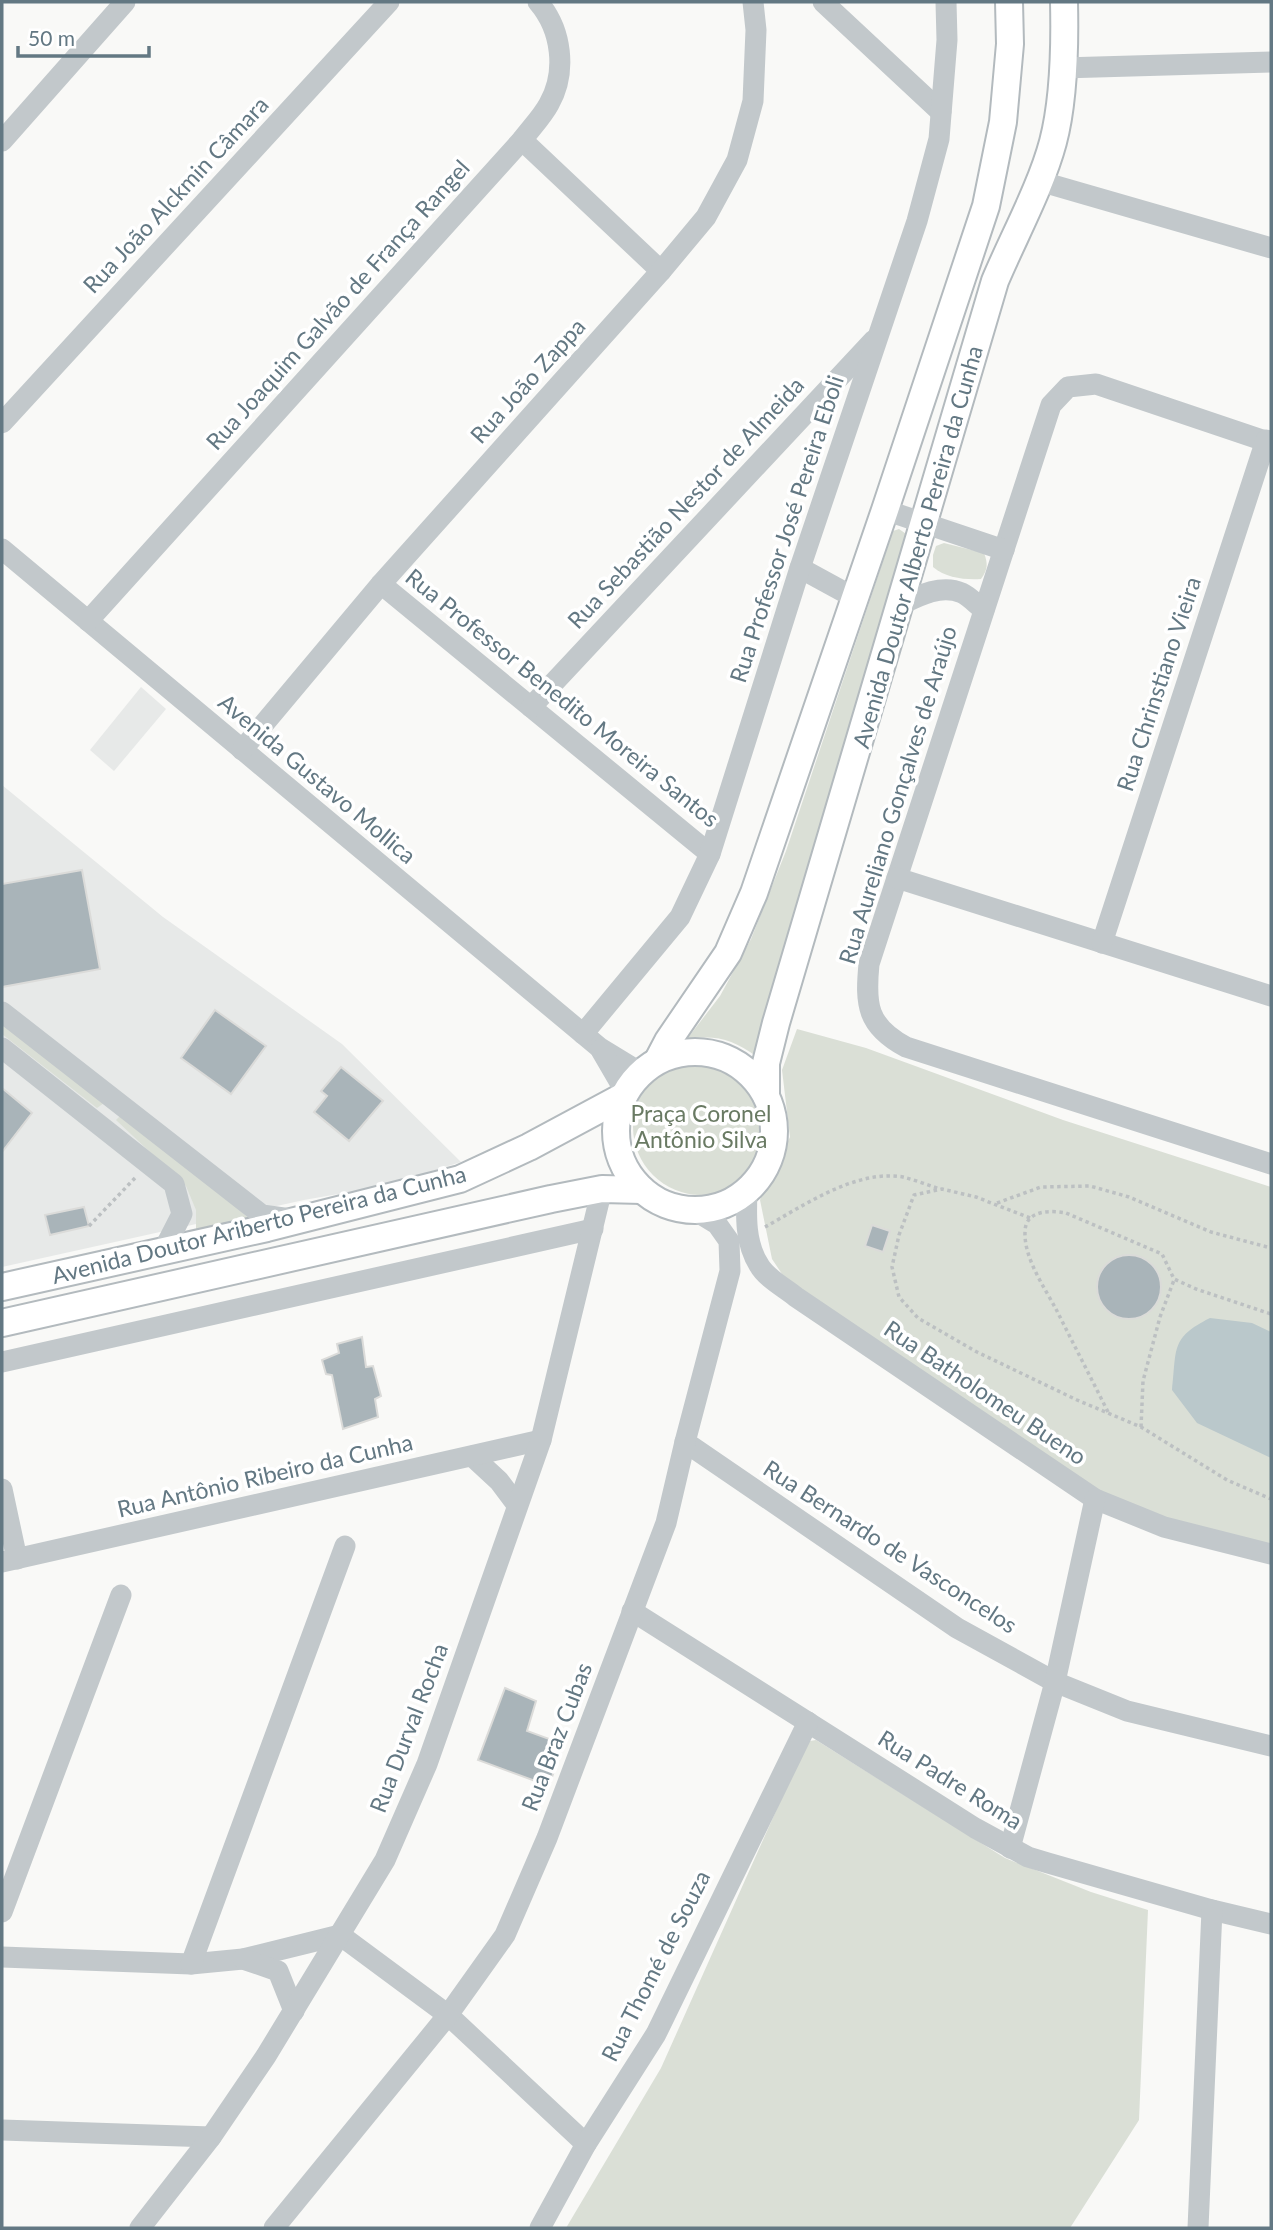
<svg xmlns="http://www.w3.org/2000/svg" width="1273" height="2230" viewBox="0 0 1273 2230" font-family="Lato,sans-serif">
	<rect width="100%" height="100%" fill="#f9f9f7"/>
	<!-- built -->
	<g fill="#e7e9e8">
		<polygon points="141,687 166,709 114,771 90,750"/>
		<polygon points="2,785 163,917 342,1044 461,1162 384,1186 304,1200 2,1267"/>
	</g>
	<!-- green -->
	<g fill="#dadfd6">
		<path d="M899,529l10,7 -152,521c-25,-18 -40,-22 -70,-18l33,-43 31,-57 35,-88 107,-320z"/>
		<path d="M944,543l40,10c4,11 4,16 -3,26 -16,1 -35,-1 -48,-12v-12l3,-9z"/>
		<polygon points="2,1024 104,1103 97,1108 2,1034"/>
		<polygon points="797,1029 866,1048 1063,1120 1271,1187 1271,1550 1195,1529 1102,1494 788,1283 772,1259 760,1200 790,1137 782,1070"/>
		<circle cx="701" cy="1127" r="68"/>
		<polygon points="124,1112 250,1219 196,1231 196,1210 186,1186 116,1120"/>
		<polygon points="816,1740 1005,1858 1091,1892 1148,1910 1139,2120 1070,2228 566,2228 661,2068 805,1746 810,1741"/>
	</g>
	<!-- water -->
	<path fill="#bac8cb" d="M1210,1318l42,5 19,9v126l-74,-35 -25,-33c5,-41 -2,-52 38,-72z"/>
	<!-- building -->
	<g fill="#a9b4b9" stroke="#dbdbd9" stroke-width="2">
		<polygon points="82,870 100,969 2,987 2,884"/>
		<polygon points="215,1010 266,1046 231,1094 181,1058"/>
		<polygon points="341,1067 383,1101 349,1141 314,1112 327,1096 321,1091"/>
		<polygon points="2,1088 32,1113 2,1152"/>
		<polygon points="84,1207 89,1226 50,1235 45,1215"/>
		<polygon points="872,1225 890,1231 883,1252 865,1246"/>
		<circle cx="1129" cy="1287" r="32"/>
		<polygon points="362,1337 366,1367 373,1366 381,1396 375,1399 378,1417 343,1429 332,1375 326,1374 322,1360 339,1353 337,1344"/>
		<polygon points="505,1688 536,1701 527,1731 563,1744 549,1786 478,1760"/>
	</g>
	<g fill="none" stroke-linecap="round" stroke-linejoin="round">
		<!-- major casing -->
		<g stroke="#b3babe" stroke-width="30">
			<g id="major">
				<circle cx="695" cy="1131" r="79"/>
				<polyline points="658,1060 668,1041 728,953 754,893 885,510 986,206 1003,122 1010,44 1009,2"/>
				<path d="M766,1095v-32l10,-40 219,-742c19,-45 46,-94 58,-139 11,-42 12,-97 11,-140"/>
				<polyline points="2,1287 267,1228 460,1179 529,1147 624,1096"/>
				<polyline points="2,1323 551,1199 602,1189 642,1190"/>
			</g>
		</g>
		<!-- path -->
		<g stroke="#bcc0c2" stroke-width="3.5" stroke-dasharray="3.5 3.5" stroke-linecap="butt">
			<polyline points="997,1203 1041,1187 1090,1186 1129,1197 1211,1232 1271,1248"/>
			<polyline points="1030,1218 976,1197 942,1189 914,1195 899,1235 892,1267 899,1297 918,1318 977,1352 1077,1400 1141,1427 1227,1480 1271,1499"/>
			<polyline points="89,1226 135,1178"/>
			<path d="M765,1227c38,-21 91,-58 138,-50 12,3 25,8 37,12"/>
			<path d="M1108,1412c-17,-34 -34,-67 -51,-101 -12,-23 -33,-52 -32,-79 0,-22 25,-22 41,-19l96,41 12,25 22,10 75,25"/>
			<polyline points="1141,1427 1143,1381 1160,1317 1174,1280"/>
		</g>
		<!-- minor -->
		<g stroke="#c2c8cb" stroke-width="21">
			<polyline points="823,2 941,112"/>
			<polyline points="1062,68 1271,62"/>
			<polyline points="522,140 661,271"/>
			<polyline points="2,141 125,2"/>
			<polyline points="1039,181 1271,248"/>
			<polyline points="2,423 389,2"/>
			<path d="M1271,443l-175,-59 -28,3 -17,18 -182,559c-4,41 -2,62 37,83l365,117"/>
			<polyline points="885,510 1004,550"/>
			<polyline points="2,549 600,1048 641,1073"/>
			<polyline points="800,568 855,598"/>
			<polyline points="381,584 710,854"/>
			<path d="M902,604c18,-9 40,-20 60,-11 7,3 15,12 22,17"/>
			<path d="M88,621l434,-481c9,-12 20,-23 27,-36 18,-32 13,-74 -11,-102"/>
			<polyline points="531,707 874,340"/>
			<polyline points="242,750 381,584 661,271 706,217 737,160 753,101 756,30 753,2"/>
			<polyline points="897,878 1271,996"/>
			<polyline points="1102,943 1266,440"/>
			<polyline points="2,1012 262,1215 291,1219"/>
			<polyline points="583,1034 680,917 710,854 800,568 917,221 939,139 947,40 946,2"/>
			<polyline points="2,1048 174,1184 182,1214 163,1251"/>
			<polyline points="601,1050 626,1093"/>
			<path d="M747,1191c-1,25 -2,52 12,74 7,13 26,23 37,32l299,202 69,28 107,27"/>
			<polyline points="2,1362 593,1229"/>
			<polyline points="685,1442 957,1628 1055,1682 1127,1711 1271,1746"/>
			<polyline points="472,1456 499,1481 517,1505"/>
			<polyline points="2,1489 17,1559"/>
			<polyline points="2,1562 541,1440"/>
			<polyline points="632,1611 975,1828 1028,1857 1048,1863 1212,1910 1271,1924"/>
			<polyline points="1010,1848 1055,1682 1095,1499"/>
			<polyline points="2,1912 121,1595"/>
			<polyline points="2,1957 191,1964 243,1959 340,1935 448,2015 586,2144"/>
			<polyline points="243,1959 278,1971 294,2011"/>
			<polyline points="191,1964 345,1546"/>
			<polyline points="2,2130 211,2137"/>
			<polyline points="140,2228 211,2137 266,2056 385,1860 427,1764 541,1440 602,1189"/>
			<polyline points="274,2228 448,2015 505,1935 547,1838 666,1523 685,1442 730,1271 729,1241 717,1224 694,1210"/>
			<polyline points="540,2228 586,2144 656,2034 808,1722"/>
			<polyline points="1198,2228 1212,1910"/>
		</g>
		<!-- major -->
		<use href="#major" stroke="#fff" stroke-width="26"/>
	</g>
	<g text-anchor="middle" stroke-width="7" stroke-linejoin="round" paint-order="stroke">
		<!-- street labels -->
		<g font-size="23" fill="#637883" stroke="#fff">
			<text transform="translate(176 195) rotate(-47)" y="8">Rua João Alckmin Câmara</text>
			<text transform="translate(338 305) rotate(-48)" y="8">Rua Joaquim Galvão de França Rangel</text>
			<text transform="translate(528 381) rotate(-48)" y="8">Rua João Zappa</text>
			<text transform="translate(686 503) rotate(-47)" y="8">Rua Sebastião Nestor de Almeida</text>
			<text transform="translate(787 529) rotate(-72)" y="8">Rua Professor José Pereira Eboli</text>
			<text transform="translate(918 547) rotate(-74)" y="8">Avenida Doutor Alberto Pereira da Cunha</text>
			<text transform="translate(1159 684) rotate(-72)" y="8">Rua Chrinstiano Vieira</text>
			<text transform="translate(562 698) rotate(39)" y="8">Rua Professor Benedito Moreira Santos</text>
			<text transform="translate(317 779) rotate(40)" y="8">Avenida Gustavo Mollica</text>
			<text transform="translate(898 795) rotate(-73)" y="8">Rua Aureliano Gonçalves de Araújo</text>
			<text transform="translate(259 1225) rotate(-14)" y="8">Avenida Doutor Ariberto Pereira da Cunha</text>
			<text transform="translate(985 1393) rotate(34)" y="8">Rua Batholomeu Bueno</text>
			<text transform="translate(265 1476) rotate(-13)" y="8">Rua Antônio Ribeiro da Cunha</text>
			<text transform="translate(890 1547) rotate(33)" y="8">Rua Bernardo de Vasconcelos</text>
			<text transform="translate(409 1728) rotate(-69)" y="8">Rua Durval Rocha</text>
			<text transform="translate(557 1737) rotate(-69)" y="8">Rua Braz Cubas</text>
			<text transform="translate(950 1780) rotate(32)" y="8">Rua Padre Roma</text>
			<text transform="translate(656 1966) rotate(-63)" y="8">Rua Thomé de Souza</text>
		</g>
		<!-- park labels -->
		<g font-size="23" fill="#697a63" stroke="#fff">
			<text x="701" y="1122">Praça Coronel<tspan x="701" dy="26">Antônio Silva</tspan></text>
		</g>
	</g>
	<!-- border -->
	<rect width="1273" height="2230" fill="none" stroke="#637883" stroke-width="7"/>
	<!-- scale -->
	<path d="M18 46v10h131v-10" fill="none" stroke="#637883" stroke-width="3.5"/>
	<text x="28" y="46" font-size="21" fill="#637883" stroke="#ffffff" stroke-width="5" paint-order="stroke">50 m</text>
</svg>
